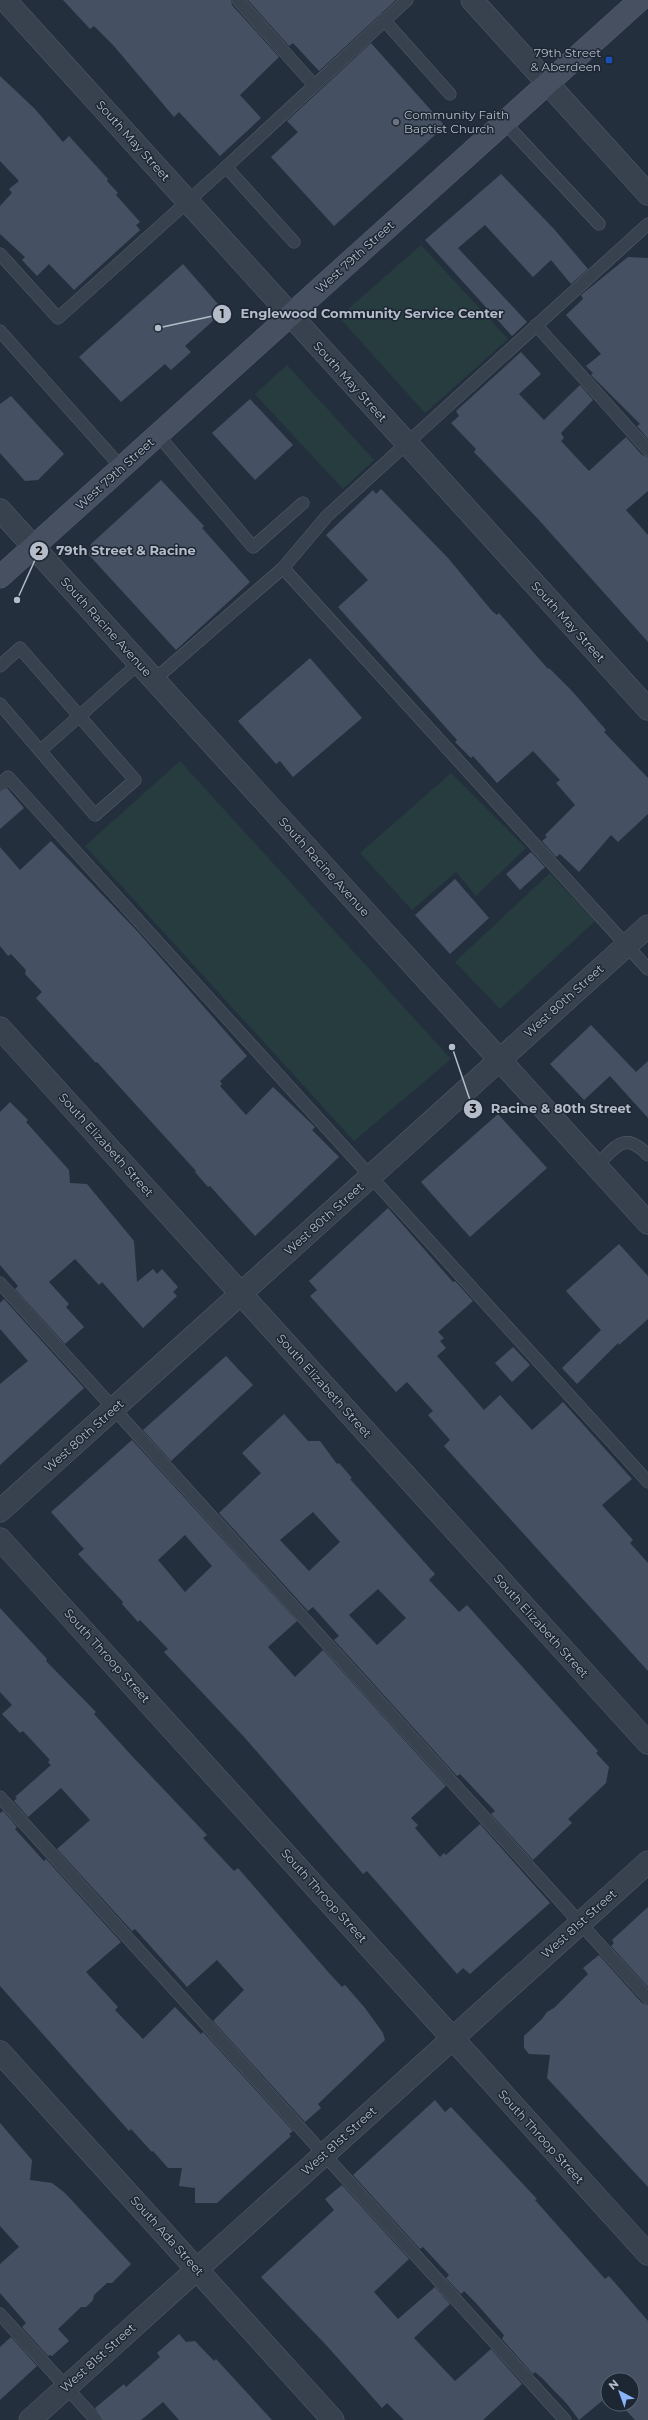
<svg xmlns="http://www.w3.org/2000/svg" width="648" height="2420" viewBox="0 0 648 2420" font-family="Montserrat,sans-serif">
	<rect width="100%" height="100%" fill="#242f3e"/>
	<!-- green -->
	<g fill="#263c3f">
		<polygon points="421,245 508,339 425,413 339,317"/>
		<polygon points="287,365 374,460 343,489 255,394"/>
		<polygon points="180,761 451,1059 354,1141 85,846"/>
		<polygon points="451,773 526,848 476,896 456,872 412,910 360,853"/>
		<polygon points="550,873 595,921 500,1009 455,962"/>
	</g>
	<!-- building -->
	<g fill="#455162" fill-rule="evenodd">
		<polygon points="63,0 231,0 232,5 279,57 240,95 261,118 220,156 179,112 174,117 113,45 94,26 90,29"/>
		<polygon points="248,0 396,0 319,71 293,43 289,46"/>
		<polygon points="371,43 445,126 334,226 271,157 298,132 287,121"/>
		<polygon points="0,76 35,109 63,142 69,136 108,179 107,181 118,193 116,195 140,222 136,225 140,230 74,290 49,264 37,276 22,260 25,257 0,234 0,206 12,193 9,189 19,181 0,161"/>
		<polygon points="501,174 554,229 588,269 571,284 551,260 533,277 485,225 458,248 527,322 512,336 425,240"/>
		<polygon points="628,257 648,258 648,439 637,426 640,424 591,375 593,373 586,366 601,354 566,315 583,299 581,295"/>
		<polygon points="183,264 224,311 185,346 191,352 171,370 165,364 121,402 79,357"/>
		<polygon points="521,352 541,374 519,394 544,420 580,385 593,400 561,433 564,438 561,441 589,471 626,437 642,455 648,457 648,491 626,510 648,535 648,642 538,519 474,452 476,449 451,423 459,416 456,411"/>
		<polygon points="11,396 64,454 38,480 25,481 0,453 0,404"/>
		<polygon points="250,399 293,445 255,480 212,433"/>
		<polygon points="161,480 204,526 202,528 250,582 176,650 89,555 91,544"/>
		<polygon points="381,489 448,558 492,611 497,615 499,613 548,669 549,668 572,691 606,730 604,732 648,778 648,814 618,842 611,835 579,872 560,854 556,857 542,841 547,837 545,835 575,805 556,783 560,780 533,751 497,783 473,756 471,758 455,742 457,740 338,607 368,580 326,535 373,490 376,494"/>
		<polygon points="310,658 362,718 293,777 280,761 276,764 238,721"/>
		<polygon points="7,788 24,808 0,829 0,792"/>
		<polygon points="51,841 138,932 247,1056 220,1081 222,1084 220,1086 246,1115 273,1087 315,1127 312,1130 339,1157 255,1236 210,1186 208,1187 195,1172 196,1171 97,1062 96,1063 36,998 42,992 25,974 26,970 11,954 8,956 0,946 0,847 20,870"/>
		<polygon points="531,852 545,867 520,890 506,874"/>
		<polygon points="455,879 489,918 450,954 415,915"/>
		<polygon points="591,1025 636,1072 648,1061 648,1118 610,1076 584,1100 550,1064"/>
		<polygon points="10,1102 28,1120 26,1122 69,1170 70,1183 87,1184 134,1241 137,1282 153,1269 157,1274 162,1269 178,1287 173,1292 177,1296 143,1328 102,1282 99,1285 75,1259 49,1282 69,1304 66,1307 84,1327 65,1344 15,1289 18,1286 0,1265 0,1112"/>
		<polygon points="498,1114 547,1168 470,1237 421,1182"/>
		<polygon points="388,1208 453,1282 455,1281 473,1301 438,1332 444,1338 440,1341 446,1348 437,1356 484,1410 500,1395 532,1430 563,1402 632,1479 602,1505 633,1540 630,1543 648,1563 648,1671 444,1446 450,1440 428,1415 433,1411 407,1382 396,1392 310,1296 317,1290 309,1281"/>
		<polygon points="619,1244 648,1276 648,1319 619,1345 618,1343 577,1384 562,1368 601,1330 566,1291"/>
		<polygon points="4,1299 84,1388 0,1465 0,1384 28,1361 0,1329 0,1303"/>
		<polygon points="513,1347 530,1365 512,1382 495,1363"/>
		<polygon points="226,1356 253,1385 171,1461 143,1430"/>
		<path d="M284,1414l24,27h12l17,23 2,-1 13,15 -2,1 85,95 -6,6 30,32 8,-7 131,146 -2,2 13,14 -3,16 -38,36 4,4 -39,37 -42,-46 4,-3 -35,-37 -3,2 -123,-136 5,-4 -26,-29 -5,4 -89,-98 42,-40 -19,-20zM313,1512l27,30 -31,29 -29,-31zM378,1589l28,29 -29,27 -28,-30z"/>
		<path d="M132,1440l165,181 -29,26 27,30 28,-27 123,136 -35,32 7,7 -3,3 25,29 4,-4 2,2 34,-31 70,79 -80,71 -7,-6 -6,6 -90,-103 -4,3 -118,-136 -81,-86 4,-3 -28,-29 -2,2 -16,-18 1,-2 -45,-48 6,-5 -33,-37zM185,1535l27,31 -27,26 -27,-32z"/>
		<polygon points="0,1608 47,1659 46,1661 96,1712 94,1714 131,1755 207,1835 203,1838 234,1871 238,1868 329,1973 342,1987 345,1985 365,2008 383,2033 385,2040 318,2104 321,2108 305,2122 213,2021 244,1990 217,1960 187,1987 135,1929 132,1931 57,1849 90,1820 61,1788 28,1817 14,1801 17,1798 15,1797 51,1765 48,1762 50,1760 23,1731 20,1733 2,1714 12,1705 0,1692"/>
		<polygon points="3,1811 17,1827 15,1829 44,1861 46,1859 121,1942 86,1972 118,2007 115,2010 143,2039 175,2007 201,2034 203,2032 293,2131 289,2134 291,2136 217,2203 195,2203 195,2188 179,2186 182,2168 168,2168 153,2151 152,2152 131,2129 129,2131 0,1986 0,1813"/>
		<polygon points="648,1907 648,1987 611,1946 614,1943 612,1940"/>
		<polygon points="599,1955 642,2003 648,2005 648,2187 547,2078 550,2055 529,2054 524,2048 524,2036 542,2019 547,2012 554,2008 588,1974 583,1968"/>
		<polygon points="435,2100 445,2112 451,2107 537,2199 535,2200 605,2279 609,2276 648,2321 648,2420 635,2420 620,2404 632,2404 632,2380 608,2380 608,2396 579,2420 567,2404 542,2378 535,2372 533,2374 502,2339 504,2335 475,2302 464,2291 461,2294 446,2278 449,2275 423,2247 420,2249 353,2175"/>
		<polygon points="0,2123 32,2160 30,2180 52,2183 65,2193 131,2264 112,2283 107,2283 94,2295 93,2300 86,2307 81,2307 58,2329 69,2341 52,2356 50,2355 48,2356 22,2327 26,2323 0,2293 0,2264 19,2247 0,2226"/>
		<polygon points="342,2185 409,2259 374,2292 398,2319 435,2287 450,2304 414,2338 455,2381 491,2349 522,2384 483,2420 404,2420 387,2403 382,2408 327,2346 261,2277 334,2210 325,2199"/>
		<polygon points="179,2334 186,2342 195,2341 214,2361 216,2359 272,2420 179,2420 163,2402 141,2420 103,2420 95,2408 124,2384 126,2387 160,2357 157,2353"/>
		<polygon points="11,2337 37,2366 0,2400 0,2347"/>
	</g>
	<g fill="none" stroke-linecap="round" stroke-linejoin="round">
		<!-- service casing -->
		<g stroke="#565f6c" stroke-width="13">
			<g id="service">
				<polyline points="238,0 314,85"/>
				<polyline points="384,20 450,94"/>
				<polyline points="504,122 599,224"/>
				<polyline points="226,167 294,242"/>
				<polyline points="0,254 58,318 226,167 407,0"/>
				<polyline points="536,325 648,450"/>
				<polyline points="0,331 122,468"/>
				<polyline points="158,435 253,547 303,503"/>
				<polyline points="283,568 648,969"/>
				<polyline points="0,666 20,648 135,780 95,815 0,704"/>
				<polyline points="154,680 283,568 327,516 648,224"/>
				<polyline points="40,751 139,663"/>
				<polyline points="0,785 8,777 648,1482"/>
				<path d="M596,1166c20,-19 28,-36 52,-11"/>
				<polyline points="0,1283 648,1998"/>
				<polyline points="0,1797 565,2420"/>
				<polyline points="0,2314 96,2420"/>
			</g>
		</g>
		<!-- minor casing -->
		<g stroke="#565f6c" stroke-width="23">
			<g id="minor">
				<polyline points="5,0 648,709"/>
				<polyline points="472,0 648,194"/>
				<polyline points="0,1028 648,1743"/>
				<polyline points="0,1511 648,926"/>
				<polyline points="0,1539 648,2254"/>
				<polyline points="0,2052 333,2420"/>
				<polyline points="30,2420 648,1862"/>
			</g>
		</g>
		<!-- tertiary casing -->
		<g stroke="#565f6c" stroke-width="23">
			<polyline id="tertiary" points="0,510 648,1223"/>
		</g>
		<!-- secondary casing -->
		<g stroke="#565f6c" stroke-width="23">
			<polyline id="secondary" points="0,577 640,0"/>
		</g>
		<!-- service -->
		<use href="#service" stroke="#38414e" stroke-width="12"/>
		<!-- minor -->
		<use href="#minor" stroke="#38414e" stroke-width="22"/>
		<!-- tertiary -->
		<use href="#tertiary" stroke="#38414e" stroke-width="22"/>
		<!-- secondary -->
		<use href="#secondary" stroke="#465061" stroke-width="22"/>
	</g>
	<!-- markers -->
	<rect fill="#1a4fb4" stroke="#1d2633" stroke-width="1.5" x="605" y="56" width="8" height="8" rx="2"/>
	<circle fill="#6b7280" stroke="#1d2633" stroke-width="1.5" cx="396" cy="122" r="4"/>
	<g text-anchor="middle" stroke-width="3" stroke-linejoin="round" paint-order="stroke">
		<!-- poi labels -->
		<g font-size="12" fill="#b4bcc9" stroke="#1d2633" text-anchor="end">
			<text x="601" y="57">79th Street<tspan x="601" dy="14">&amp; Aberdeen</tspan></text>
			<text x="404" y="119" text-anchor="start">Community Faith<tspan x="404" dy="14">Baptist Church</tspan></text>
		</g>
		<!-- street labels -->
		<g font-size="12" fill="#b4bcc9" stroke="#1d2633">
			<text transform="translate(133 141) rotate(48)" y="4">South May Street</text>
			<text transform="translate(355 257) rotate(-42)" y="4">West 79th Street</text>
			<text transform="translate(350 382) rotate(48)" y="4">South May Street</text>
			<text transform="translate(115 474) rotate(-42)" y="4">West 79th Street</text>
			<text transform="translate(568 622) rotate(48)" y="4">South May Street</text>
			<text transform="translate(106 627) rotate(48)" y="4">South Racine Avenue</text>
			<text transform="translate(324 867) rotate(48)" y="4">South Racine Avenue</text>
			<text transform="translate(564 1001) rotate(-42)" y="4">West 80th Street</text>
			<text transform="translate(106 1145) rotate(48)" y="4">South Elizabeth Street</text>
			<text transform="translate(324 1219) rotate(-42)" y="4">West 80th Street</text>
			<text transform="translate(324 1386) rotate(48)" y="4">South Elizabeth Street</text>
			<text transform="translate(84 1436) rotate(-42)" y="4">West 80th Street</text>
			<text transform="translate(541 1626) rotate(48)" y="4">South Elizabeth Street</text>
			<text transform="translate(107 1656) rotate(48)" y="4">South Throop Street</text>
			<text transform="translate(324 1896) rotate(48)" y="4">South Throop Street</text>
			<text transform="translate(579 1924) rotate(-42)" y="4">West 81st Street</text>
			<text transform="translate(541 2137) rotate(48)" y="4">South Throop Street</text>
			<text transform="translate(339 2141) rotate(-42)" y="4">West 81st Street</text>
			<text transform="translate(167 2236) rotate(48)" y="4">South Ada Street</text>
			<text transform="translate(98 2358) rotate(-42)" y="4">West 81st Street</text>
		</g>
	</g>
	<!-- callouts -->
	<path fill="none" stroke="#b4bcc9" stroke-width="1.5" d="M158 328L222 314M17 600L39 551M452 1047L473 1109"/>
	<g fill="#b4bcc9" stroke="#1d2633" stroke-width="1.5">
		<circle cx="158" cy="328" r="4"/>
		<circle cx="17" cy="600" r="4"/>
		<circle cx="452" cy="1047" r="4"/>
		<circle cx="222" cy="314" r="10"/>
		<circle cx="39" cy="551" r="10"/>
		<circle cx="473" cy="1109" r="10"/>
	</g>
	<g font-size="12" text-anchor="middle" font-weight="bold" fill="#111">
		<text x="222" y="318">1</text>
		<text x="39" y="555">2</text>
		<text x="473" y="1113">3</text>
	</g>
	<g font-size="13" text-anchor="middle" font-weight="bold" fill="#b4bcc9" stroke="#1d2633" stroke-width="3" stroke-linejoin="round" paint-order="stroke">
		<text x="372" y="318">Englewood Community Service Center</text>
		<text x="126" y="555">79th Street &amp; Racine</text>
		<text x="561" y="1113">Racine &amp; 80th Street</text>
	</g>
	<!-- north arrow -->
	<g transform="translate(620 2392) rotate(319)"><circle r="19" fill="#1d2633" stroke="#59626f"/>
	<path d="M0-3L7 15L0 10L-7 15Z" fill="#8ab4f8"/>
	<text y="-6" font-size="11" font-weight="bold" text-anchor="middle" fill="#b4bcc9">N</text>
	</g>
</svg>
